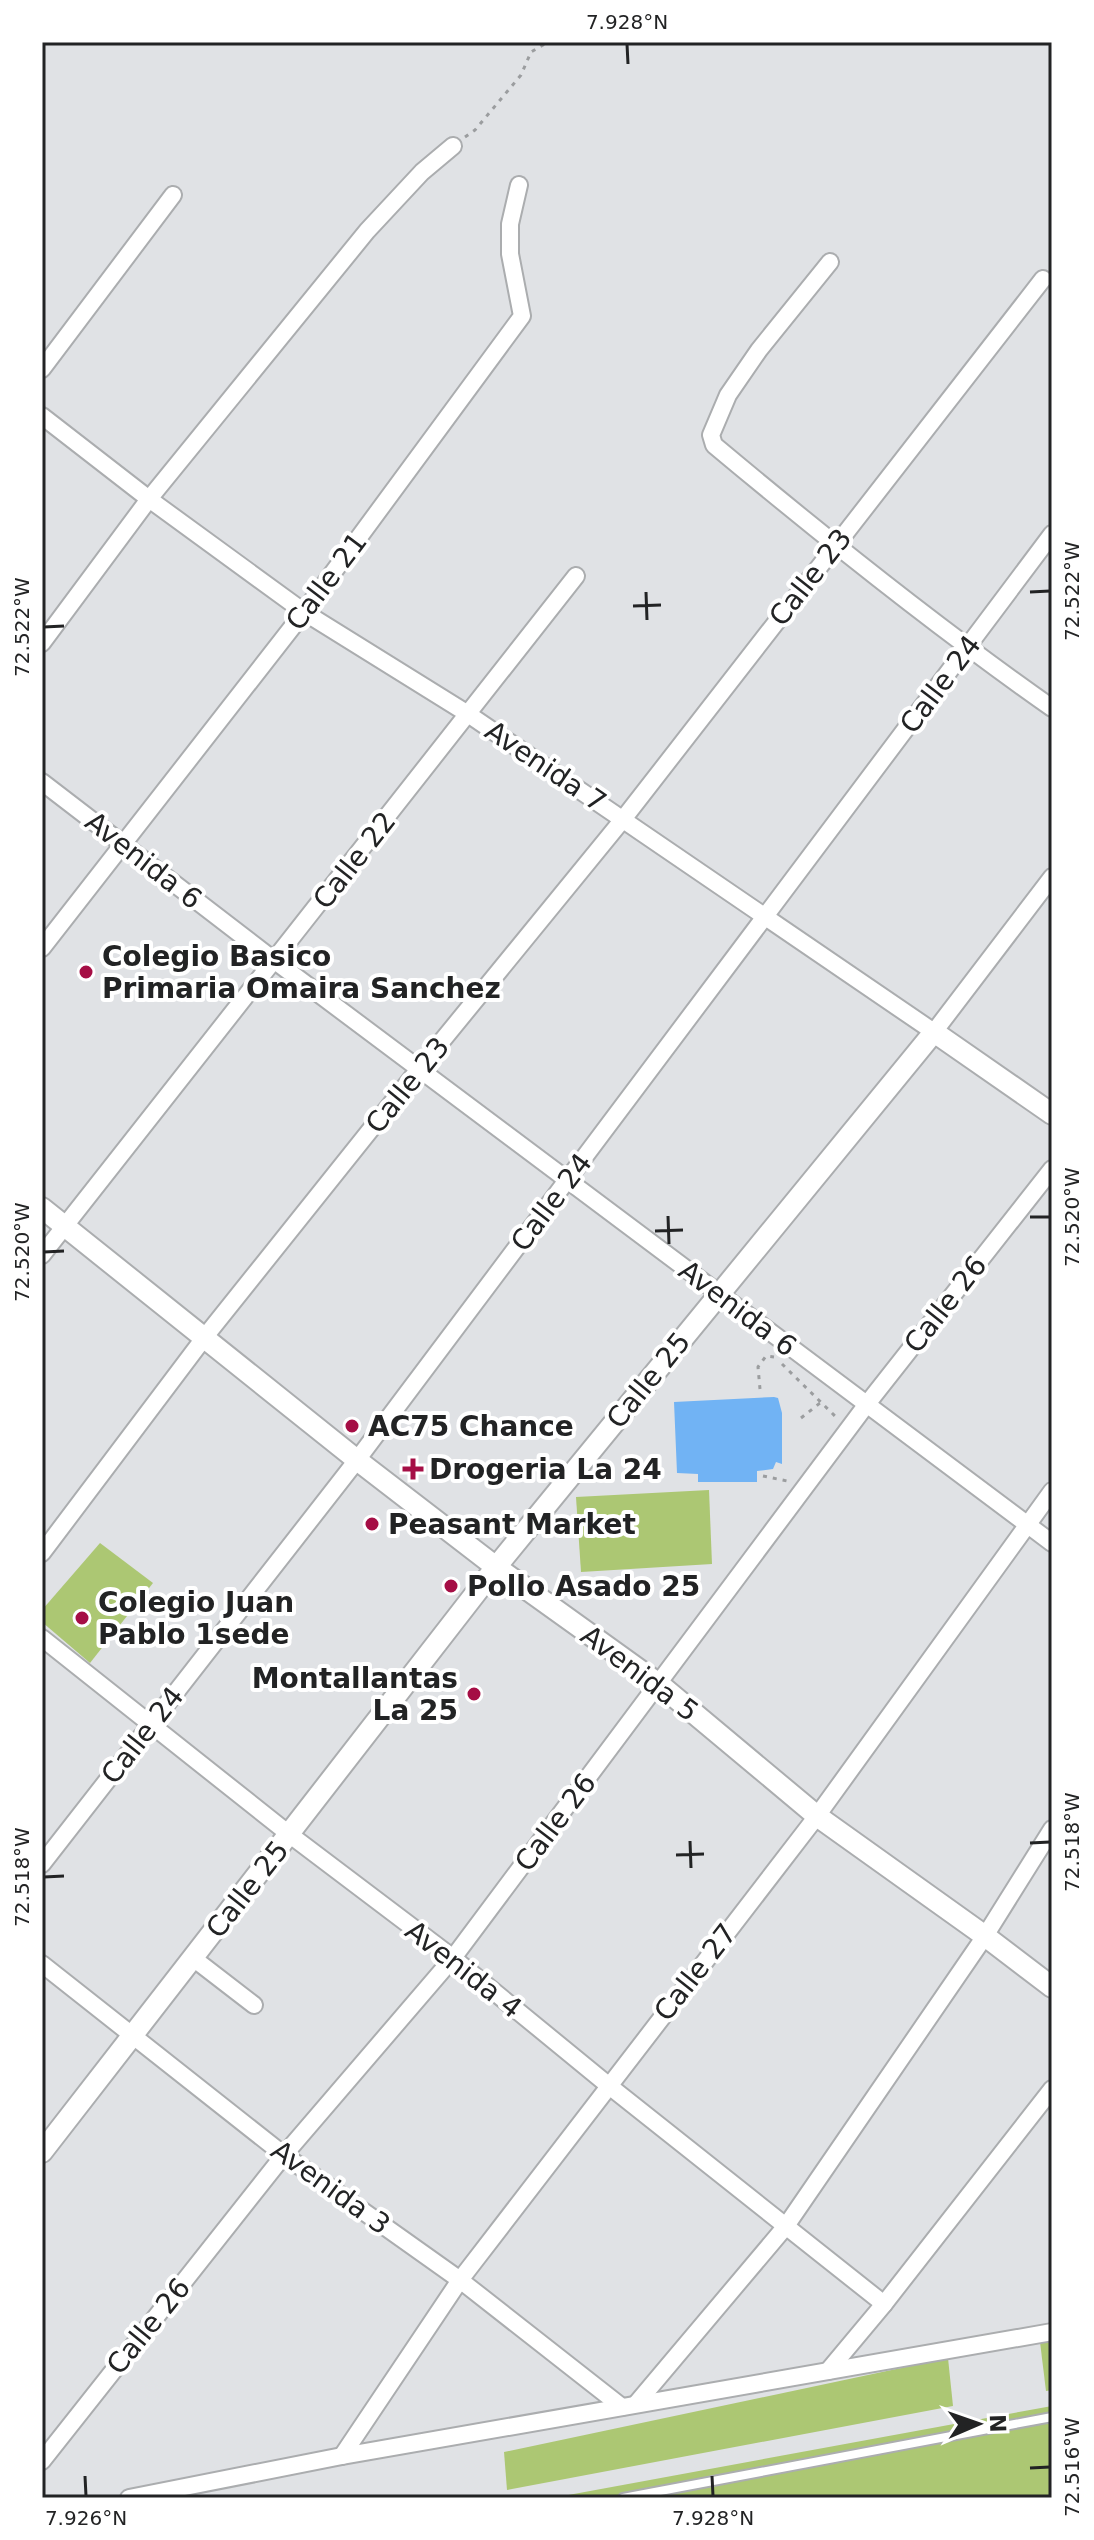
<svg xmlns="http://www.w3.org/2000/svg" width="1094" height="2540" viewBox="0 0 1094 2540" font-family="'DejaVu Sans',sans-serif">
	<rect width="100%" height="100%" fill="#e0e2e5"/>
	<!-- green -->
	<g fill="#acc773">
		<polygon points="709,1490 712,1564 581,1572 576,1497"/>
		<polygon points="100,1543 153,1583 90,1663 42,1622 42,1610"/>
		<polygon points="1052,2340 1052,2390 1046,2391 1040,2342"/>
		<polygon points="948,2358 953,2406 507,2490 504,2452"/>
		<polygon points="1052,2406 1052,2498 552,2498"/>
	</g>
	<!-- water -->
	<polygon fill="#71b3f4" points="774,1397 778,1398 782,1413 782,1464 776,1462 773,1469 757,1471 757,1482 698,1482 698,1474 677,1473 674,1402"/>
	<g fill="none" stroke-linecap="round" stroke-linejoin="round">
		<!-- service casing -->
		<g stroke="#abadaf" stroke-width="12">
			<polyline id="service" points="623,2498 1052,2417"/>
		</g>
		<!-- minor casing -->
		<g stroke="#abadaf" stroke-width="20">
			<g id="minor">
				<path d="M830,262l-71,88 -31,45 -17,40 3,10c110,92 221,181 338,263"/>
				<polyline points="42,369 173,195"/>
				<polyline points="42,416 149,499 304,612 468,714 934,1032 1052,877"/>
				<polyline points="42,643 149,499 367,231 422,172 453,146"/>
				<polyline points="42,782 275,961 1052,1543"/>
				<polyline points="42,948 304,612 522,316 510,254 510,224 519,185"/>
				<polyline points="42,1255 576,576"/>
				<polyline points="42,1553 204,1338 419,1069 624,818 1043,279"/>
				<polyline points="42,1638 289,1834 453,1958 608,2085 884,2304"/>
				<polyline points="42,1864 357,1460 1052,534"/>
				<polyline points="193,1958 254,2005"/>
				<polyline points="42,1964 284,2155 460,2280 622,2407"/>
				<polyline points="828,2371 884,2304 1052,2089"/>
				<polyline points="636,2404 786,2226 985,1936 1052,1829"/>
				<polyline points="342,2456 460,2280 817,1816 1052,1491"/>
				<polyline points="42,2461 284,2155 453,1958 867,1404 1052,1169"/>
				<polyline points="129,2498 342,2456 1052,2332"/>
			</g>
		</g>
		<!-- tertiary casing -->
		<g stroke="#abadaf" stroke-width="24">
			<g id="tertiary">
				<polyline points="42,1208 357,1460 496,1567 659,1684 817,1816 985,1936 1052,1987"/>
				<polyline points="42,2152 496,1567 934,1032 1052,1114"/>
			</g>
		</g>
		<!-- path -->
		<g stroke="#9b9d9f" stroke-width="3" stroke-dasharray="4 6" stroke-linecap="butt">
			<polyline points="465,137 475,130 521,75 531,52 548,42"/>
			<polyline points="782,1364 837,1418"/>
			<polyline points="760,1389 758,1367 766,1356 774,1357"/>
			<polyline points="801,1418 820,1403"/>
			<polyline points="763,1476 787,1481"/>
		</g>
		<!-- service -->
		<use href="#service" stroke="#fff" stroke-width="8"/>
		<!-- minor -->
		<use href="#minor" stroke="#fff" stroke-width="16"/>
		<!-- tertiary -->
		<use href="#tertiary" stroke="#fff" stroke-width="20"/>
	</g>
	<!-- ticks -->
	<path fill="none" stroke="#222324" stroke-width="3" d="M627,44l1,20M646,592l1,28M1030,592l20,-1M633,606l28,-1M44,627l20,-1M668,1216l1,28M1030,1217h20M655,1231l28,-1M44,1252l20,-1M690,1841l1,27M1030,1843l20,-1M676,1855l28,-1M44,1877l20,-1M1030,2468l20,-1M85,2476l1,20M712,2476l1,20"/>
	<!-- markers -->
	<g fill="#a50e45" stroke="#fff" stroke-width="3">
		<circle cx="86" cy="972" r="8"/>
		<circle cx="352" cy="1426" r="8"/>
		<path d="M409 1457h8v8h8v8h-8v8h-8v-8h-8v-8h8z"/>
		<circle cx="372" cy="1524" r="8"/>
		<circle cx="451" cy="1586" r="8"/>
		<circle cx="82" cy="1618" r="8"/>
		<circle cx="474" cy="1694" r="8"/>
	</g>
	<g text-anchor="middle" stroke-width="8" stroke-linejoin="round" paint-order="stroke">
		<!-- street labels -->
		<g font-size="28" fill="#222324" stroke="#fff">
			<text transform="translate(810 577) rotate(-52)" y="10">Calle 23</text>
			<text transform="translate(326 581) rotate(-53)" y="10">Calle 21</text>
			<text transform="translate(940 684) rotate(-53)" y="10">Calle 24</text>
			<text transform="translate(546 766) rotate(34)" y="10">Avenida 7</text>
			<text transform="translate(144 860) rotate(38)" y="10">Avenida 6</text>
			<text transform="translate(354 860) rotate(-52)" y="10">Calle 22</text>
			<text transform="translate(407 1085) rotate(-51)" y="10">Calle 23</text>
			<text transform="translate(551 1202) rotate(-53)" y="10">Calle 24</text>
			<text transform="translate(945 1304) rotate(-52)" y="10">Calle 26</text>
			<text transform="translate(738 1308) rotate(37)" y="10">Avenida 6</text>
			<text transform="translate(648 1380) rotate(-51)" y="10">Calle 25</text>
			<text transform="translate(640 1673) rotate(37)" y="10">Avenida 5</text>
			<text transform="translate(142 1735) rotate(-52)" y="10">Calle 24</text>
			<text transform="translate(555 1822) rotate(-53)" y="10">Calle 26</text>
			<text transform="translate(247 1889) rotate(-52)" y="10">Calle 25</text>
			<text transform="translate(464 1969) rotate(38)" y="10">Avenida 4</text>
			<text transform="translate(695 1972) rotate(-52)" y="10">Calle 27</text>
			<text transform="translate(331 2187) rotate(36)" y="10">Avenida 3</text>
			<text transform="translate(148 2326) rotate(-51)" y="10">Calle 26</text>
		</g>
		<!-- poi labels -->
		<g font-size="28" font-weight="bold" fill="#222324" stroke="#fff" text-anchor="start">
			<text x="102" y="966">Colegio Basico<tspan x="102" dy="32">Primaria Omaira Sanchez</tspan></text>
			<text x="368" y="1436">AC75 Chance</text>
			<text x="429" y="1479">Drogeria La 24</text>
			<text x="388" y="1534">Peasant Market</text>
			<text x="467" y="1596">Pollo Asado 25</text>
			<text x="98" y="1612">Colegio Juan<tspan x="98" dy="32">Pablo 1sede</tspan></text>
			<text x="458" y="1688" text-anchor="end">Montallantas<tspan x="458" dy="32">La 25</tspan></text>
		</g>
	</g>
	<!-- border -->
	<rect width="1094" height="2540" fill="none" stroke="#ffffff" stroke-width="88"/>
	<!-- north arrow -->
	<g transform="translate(978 2424) rotate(88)" stroke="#ffffff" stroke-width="6" paint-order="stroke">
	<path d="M0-6L14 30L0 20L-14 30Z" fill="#222324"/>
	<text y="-12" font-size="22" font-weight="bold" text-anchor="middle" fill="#222324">N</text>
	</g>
	<rect x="44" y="44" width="1006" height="2452" fill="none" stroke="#222324" stroke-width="3"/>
	<g font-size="20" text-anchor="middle" fill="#222324">
		<text x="627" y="29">7.928°N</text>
		<text transform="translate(1072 591) rotate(-90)" y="7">72.522°W</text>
		<text transform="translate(22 627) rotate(-90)" y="7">72.522°W</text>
		<text transform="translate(1072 1217) rotate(-90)" y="7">72.520°W</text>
		<text transform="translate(22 1252) rotate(-90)" y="7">72.520°W</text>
		<text transform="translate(1072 1842) rotate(-90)" y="7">72.518°W</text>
		<text transform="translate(22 1877) rotate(-90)" y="7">72.518°W</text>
		<text transform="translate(1072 2467) rotate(-90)" y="7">72.516°W</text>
		<text x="86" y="2525">7.926°N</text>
		<text x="713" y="2525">7.928°N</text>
	</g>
</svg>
